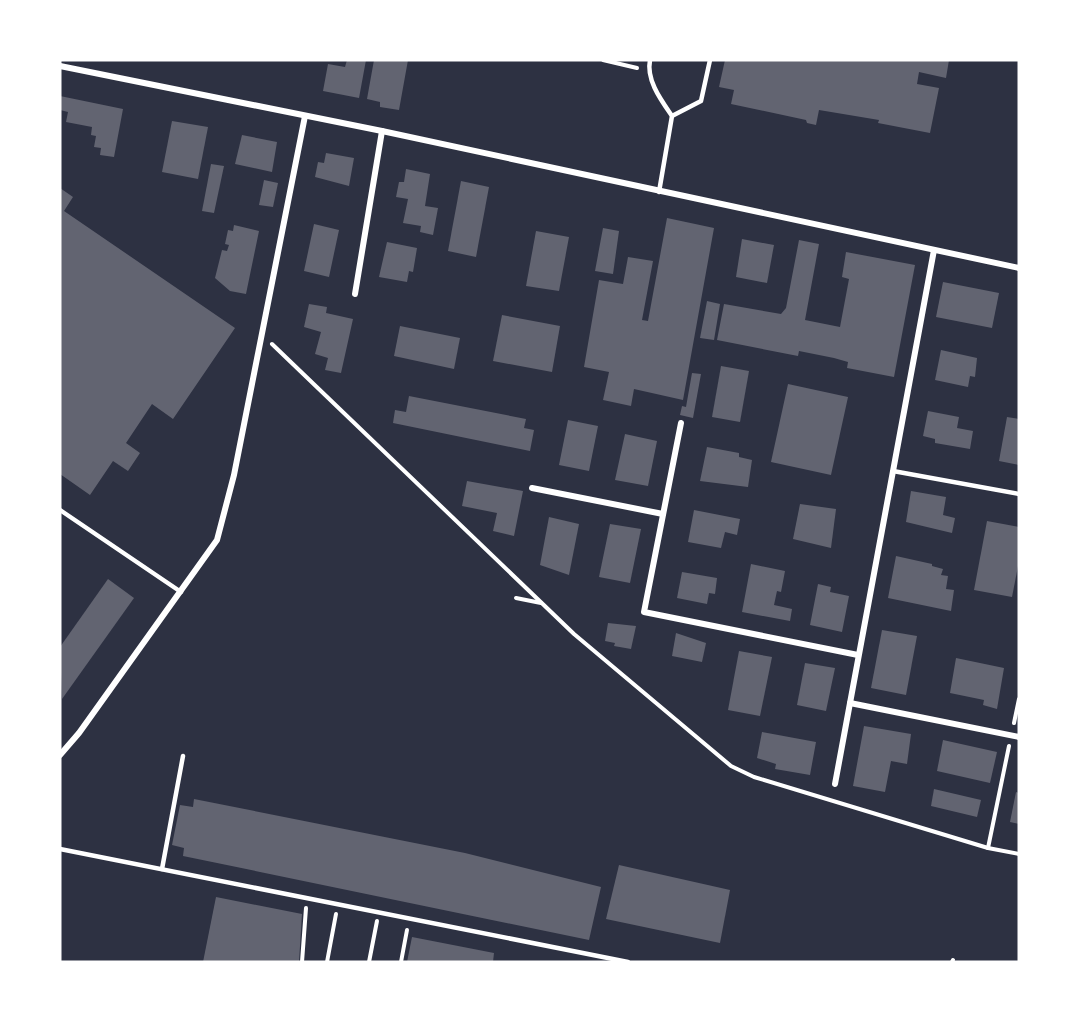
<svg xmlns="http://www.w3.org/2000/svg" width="1079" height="1022" viewBox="0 0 1079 1022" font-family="'DM Sans',sans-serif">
	<rect width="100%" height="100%" fill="#2d3142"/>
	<!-- building -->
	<g fill="#626471">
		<polygon points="347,60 366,60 359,98 323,91 328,64 345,67"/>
		<polygon points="374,60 408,60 399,110 380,107 380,102 367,99"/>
		<polygon points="725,60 949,60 946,78 919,72 917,84 939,88 930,133 878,123 879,120 819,110 816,125 807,123 806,120 731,104 734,90 719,87"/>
		<polygon points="60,96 123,109 114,157 100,155 101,148 94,147 96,136 91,135 92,127 66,122 68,112 60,110"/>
		<polygon points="172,121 208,127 198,179 162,172"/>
		<polygon points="242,135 277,142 272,172 235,164"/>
		<polygon points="326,153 354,158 349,186 315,177 318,162 324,163"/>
		<polygon points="211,164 224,166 214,213 202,211"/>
		<polygon points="406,169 430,174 425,206 438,208 433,235 420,232 421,226 403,223 408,199 396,197 399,182 404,182"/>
		<polygon points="264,180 278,183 273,207 259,205"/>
		<polygon points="461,181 489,187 476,257 448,251"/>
		<polygon points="60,188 73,197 64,211 235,328 173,419 152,404 126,443 140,453 128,471 113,461 90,495 60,474"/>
		<polygon points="667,218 714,228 683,400 634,389 631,406 603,400 609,372 584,367 599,280 623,284 628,257 653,261 642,320 648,321"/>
		<polygon points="314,224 339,230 329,277 304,271"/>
		<polygon points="234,225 259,231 246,294 230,291 215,278 222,250 227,251 229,245 225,244 228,230 233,231"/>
		<polygon points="603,228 619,231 613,274 595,271"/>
		<polygon points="536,231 569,237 559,291 526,286"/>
		<polygon points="742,239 774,245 767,283 736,277"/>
		<polygon points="799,240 819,244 805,320 840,327 849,279 842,277 846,252 915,265 894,377 847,368 848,362 834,358 799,351 798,356 717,340 724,304 781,314 786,308"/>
		<polygon points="387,242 417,248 413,272 409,271 407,282 379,277"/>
		<polygon points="943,282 999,293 992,328 936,317"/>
		<polygon points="707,301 720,304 714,340 700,338"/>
		<polygon points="309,304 327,307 326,313 353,319 341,373 325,370 328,358 315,354 321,332 304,327"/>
		<polygon points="502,315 560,326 552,372 493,361"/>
		<polygon points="400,326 460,338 454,369 394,356"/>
		<polygon points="941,350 977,358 975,377 970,376 968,387 935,380"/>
		<polygon points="721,366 749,371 740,422 712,417"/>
		<polygon points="692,373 701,374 693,418 680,415 682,406 686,407"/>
		<polygon points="788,384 848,397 831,475 771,462"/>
		<polygon points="409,396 526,419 524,428 534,430 530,451 393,423 395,410 406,412"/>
		<polygon points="928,411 959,417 957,428 973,431 970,449 935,443 935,439 923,436"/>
		<polygon points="1007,417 1019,419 1019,465 999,461"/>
		<polygon points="568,420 598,426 589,471 559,465"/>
		<polygon points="625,434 657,441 648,486 615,480"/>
		<polygon points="707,447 739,453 739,457 752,460 748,487 700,481"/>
		<polygon points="467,481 523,491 514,536 493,531 497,513 462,506"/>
		<polygon points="911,491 946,497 943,515 955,518 952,533 906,522"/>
		<polygon points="800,504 836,509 831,548 793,539"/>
		<polygon points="694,510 740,519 737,535 725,532 721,548 688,542"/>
		<polygon points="549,517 579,524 569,575 540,565"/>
		<polygon points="987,521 1019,527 1019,561 1012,597 974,590"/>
		<polygon points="610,524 641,529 630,583 599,577"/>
		<polygon points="896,556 932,564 932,566 943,569 941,575 948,576 946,589 954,590 951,611 888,598"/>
		<polygon points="751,564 785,571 781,592 777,591 774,605 792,609 790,621 742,612"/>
		<polygon points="682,572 717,578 715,594 709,593 707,604 677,598"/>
		<polygon points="108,579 134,598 62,699 60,647"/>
		<polygon points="818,584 831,587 830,592 849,596 842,632 810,625"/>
		<polygon points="608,623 636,626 631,649 614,646 615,643 605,641"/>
		<polygon points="882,630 917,636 906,695 871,688"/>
		<polygon points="676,633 706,643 702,662 672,656"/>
		<polygon points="739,651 772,657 760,716 728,710"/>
		<polygon points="956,658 1004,668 997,709 983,705 984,700 950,693"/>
		<polygon points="805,663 835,668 826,711 797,705"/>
		<polygon points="864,726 911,734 907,764 891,761 885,792 853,786"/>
		<polygon points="762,732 816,742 810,775 775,769 776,764 757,758"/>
		<polygon points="943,740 997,752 990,783 937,771"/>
		<polygon points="934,789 981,800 977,817 931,806"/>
		<polygon points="1016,792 1019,793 1019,824 1010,822"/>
		<polygon points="194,799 465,853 601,887 589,940 183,856 184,848 172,845 180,805 193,807"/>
		<polygon points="619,865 730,890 720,943 606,919"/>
		<polygon points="216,897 302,914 299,962 203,962"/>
		<polygon points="412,937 494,953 493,962 407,962"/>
	</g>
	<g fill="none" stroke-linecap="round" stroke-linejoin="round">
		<!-- path -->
		<g stroke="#fff" stroke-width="4">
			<polyline points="603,60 637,68"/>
			<polyline points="272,344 574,634 731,766 754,777 988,848 1019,854"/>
			<polyline points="516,598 541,603"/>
			<polyline points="1014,723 1019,699"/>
			<polyline points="988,848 1009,746"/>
			<polyline points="302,962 306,908"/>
			<polyline points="327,962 336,914"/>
			<polyline points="369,962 377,921"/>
			<polyline points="401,962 407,930"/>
			<polyline points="952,962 953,960"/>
		</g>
		<!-- service -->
		<g stroke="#fff" stroke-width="4.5">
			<path d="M650,60c-4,20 11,40 22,56l-13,76"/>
			<polyline points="672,116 701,101 710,60"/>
			<polyline points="893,471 1019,494"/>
			<polyline points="60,510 181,592"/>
			<polyline points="60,849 628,962"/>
			<polyline points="162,869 183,756"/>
		</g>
		<!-- minor -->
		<g stroke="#fff" stroke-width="6">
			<polyline points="60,66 382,131 1019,268"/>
			<polyline points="355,294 382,131"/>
			<polyline points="681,423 644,612 858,655"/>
			<polyline points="532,488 663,514"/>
			<polyline points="850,703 1019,737"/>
			<polyline points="60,755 79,733 217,540 234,475 305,116"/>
			<polyline points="835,784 934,250"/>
		</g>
	</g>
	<!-- border -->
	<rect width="1079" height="1022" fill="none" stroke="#ffffff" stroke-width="123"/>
</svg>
